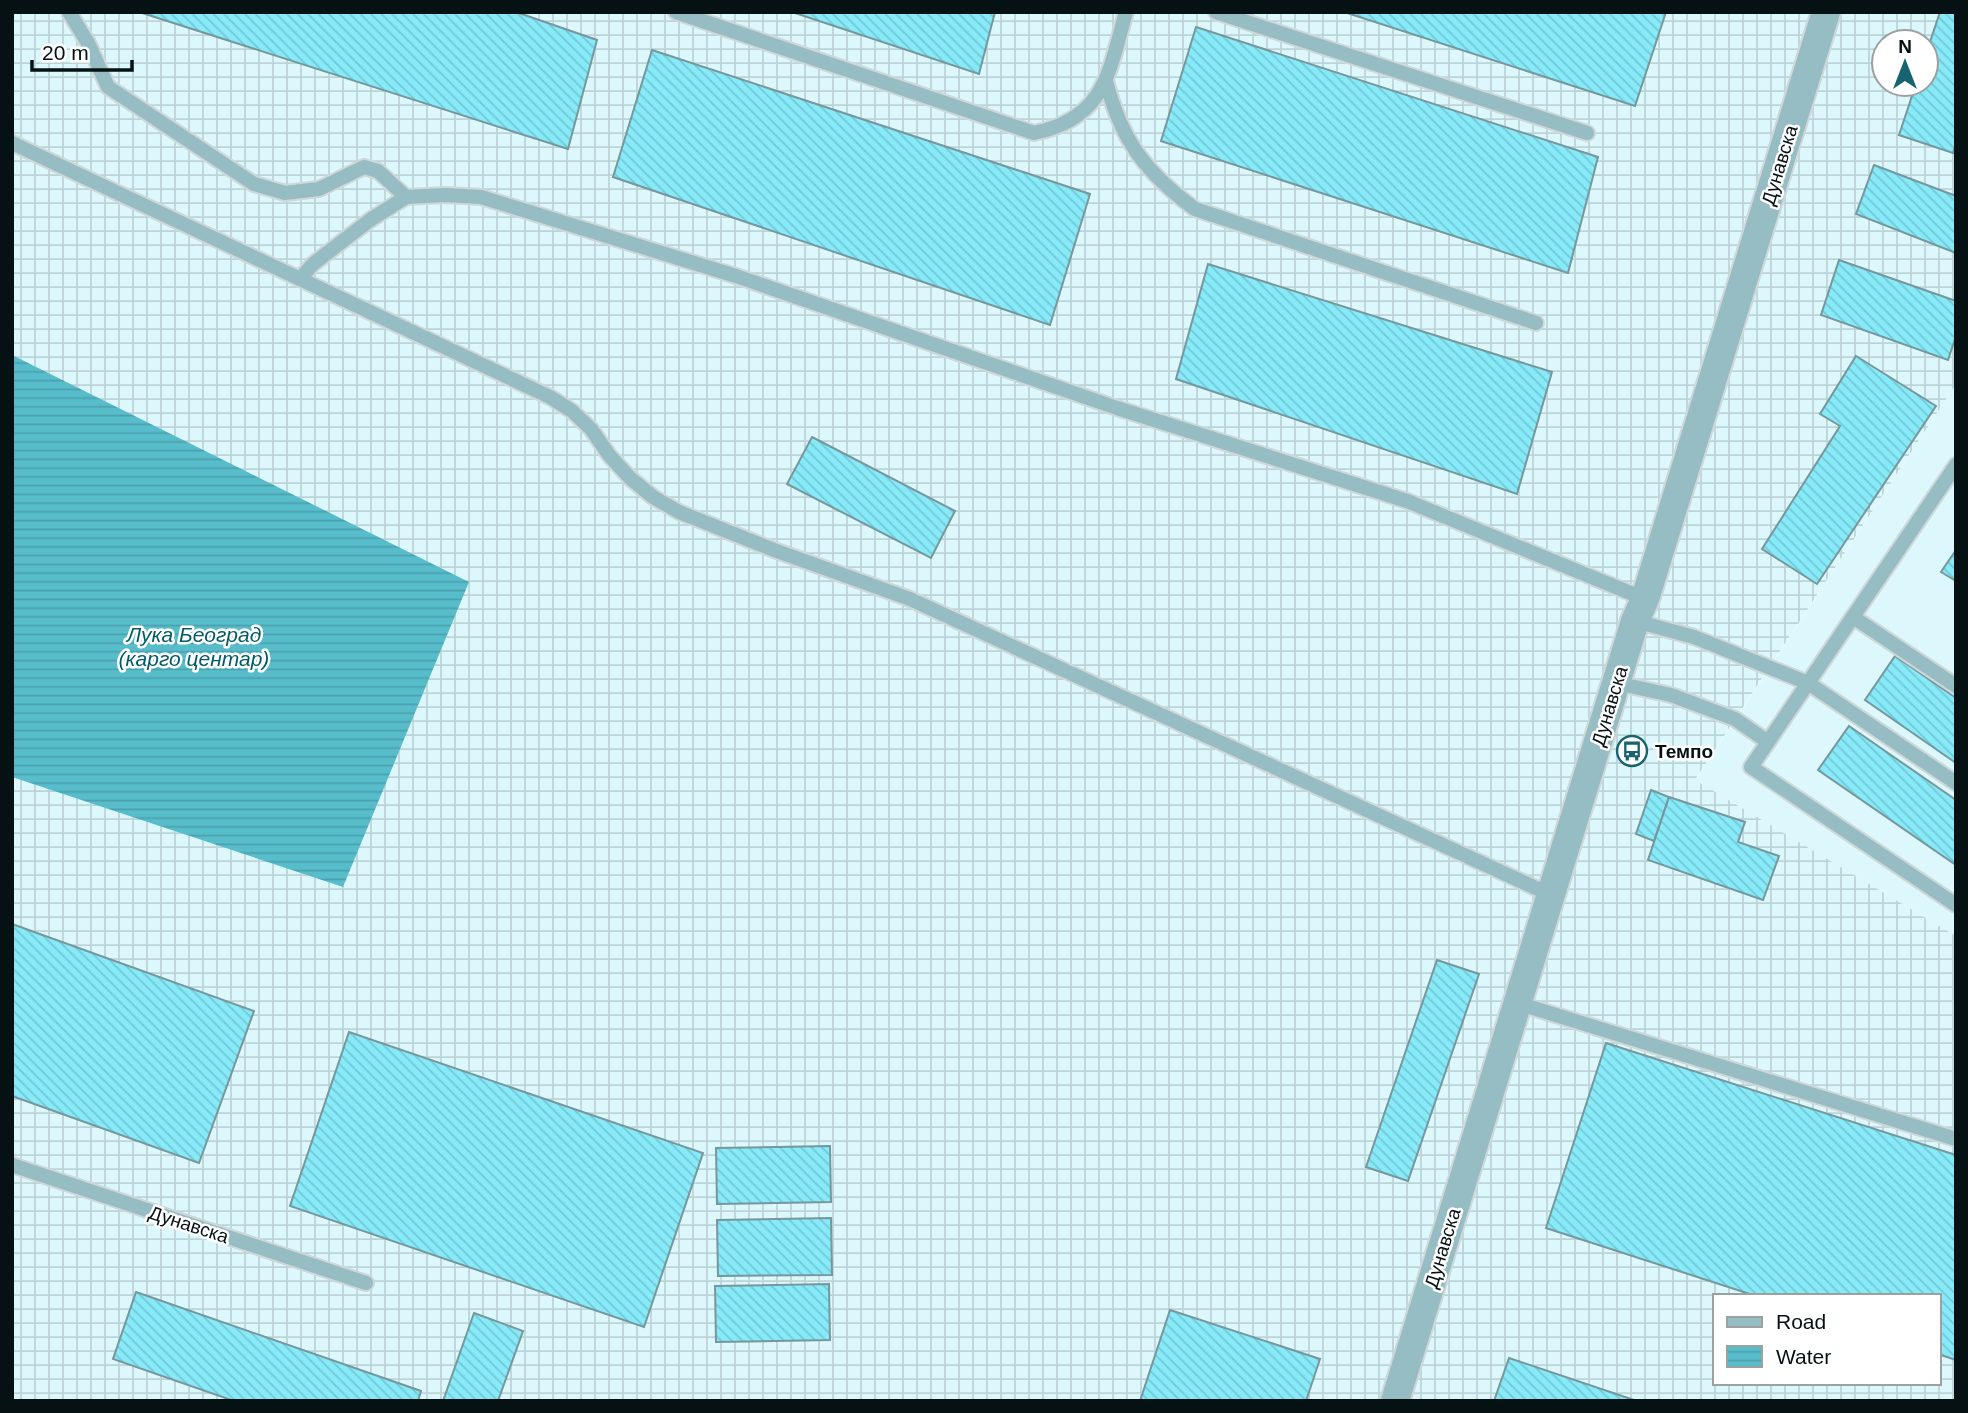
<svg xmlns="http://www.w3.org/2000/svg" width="1968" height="1413" viewBox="0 0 1968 1413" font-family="Helvetica,sans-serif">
	<defs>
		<pattern id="industrial-grid" width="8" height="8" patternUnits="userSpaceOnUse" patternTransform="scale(1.75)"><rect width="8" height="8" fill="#ddf8fc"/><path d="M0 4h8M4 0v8" fill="none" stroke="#bcd4d7"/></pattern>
		<pattern id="water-rules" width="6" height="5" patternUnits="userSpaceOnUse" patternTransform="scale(1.75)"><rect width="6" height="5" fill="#58bdcb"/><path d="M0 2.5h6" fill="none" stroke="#4ba1ad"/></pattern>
		<pattern id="building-back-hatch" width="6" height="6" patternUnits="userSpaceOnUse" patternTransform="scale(1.75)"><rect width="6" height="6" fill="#87eaf9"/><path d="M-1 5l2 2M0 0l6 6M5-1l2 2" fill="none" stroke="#73c8d5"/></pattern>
	</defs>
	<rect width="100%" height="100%" fill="#f6fdfe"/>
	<!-- built -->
	<polygon fill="#ddf8fc" points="1956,384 1956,936 1695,781"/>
	<!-- industrial -->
	<path fill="url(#industrial-grid)" fill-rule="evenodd" d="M12,12h1944v372l-261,396 261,156v465h-1944zM1884,42h42v42h-42zM1714,1296h224v87h-224z"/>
	<!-- water -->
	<polygon fill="url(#water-rules)" points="12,355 469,582 343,887 12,777"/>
	<!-- building -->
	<g fill="url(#building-back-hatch)" stroke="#76979c" stroke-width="2">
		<polygon points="139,12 516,12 597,40 568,149"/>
		<polygon points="792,12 995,12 979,74"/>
		<polygon points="1344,12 1666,12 1635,106"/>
		<polygon points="1940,12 1956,12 1956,143 1953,153 1899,135 1916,84 1926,84 1926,54"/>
		<polygon points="1196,27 1598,157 1568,273 1161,141"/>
		<polygon points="652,50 1090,194 1050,325 613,177"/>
		<polygon points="1874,165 1956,196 1956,253 1856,214"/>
		<polygon points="1839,260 1956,301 1956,336 1948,360 1821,315"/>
		<polygon points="1208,264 1552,372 1517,494 1176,379"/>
		<polygon points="1856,356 1936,406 1817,584 1762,549 1840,426 1820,414"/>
		<polygon points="812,437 955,511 931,558 787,484"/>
		<polygon points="1956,550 1956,581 1941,572"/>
		<polygon points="1895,656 1956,698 1956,763 1865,700"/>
		<polygon points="1849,726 1956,800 1956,865 1818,770"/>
		<polygon points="1651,790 1669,797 1654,841 1636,834"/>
		<polygon points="1669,797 1745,822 1738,842 1779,856 1763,900 1648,860"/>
		<polygon points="12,924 254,1011 199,1163 12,1096"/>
		<polygon points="1437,960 1479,974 1408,1181 1366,1167"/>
		<polygon points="349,1032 703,1153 644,1327 290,1206"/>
		<polygon points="1606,1043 1956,1155 1956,1360 1938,1354 1938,1296 1756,1296 1546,1228"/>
		<polygon points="830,1146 831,1202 717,1204 716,1148"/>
		<polygon points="831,1218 832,1275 718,1276 717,1220"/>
		<polygon points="829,1284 830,1340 716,1342 715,1286"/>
		<polygon points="136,1292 421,1391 418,1401 234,1401 113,1359"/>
		<polygon points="1170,1310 1320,1359 1306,1401 1140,1401"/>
		<polygon points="474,1313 523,1331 498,1401 443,1401"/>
		<polygon points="1509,1358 1637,1401 1494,1401"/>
	</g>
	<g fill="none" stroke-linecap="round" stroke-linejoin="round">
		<!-- lane casing -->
		<g stroke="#cfd7d8" stroke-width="18">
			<g id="lane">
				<polyline points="69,12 88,43 108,87 254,184 285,193 319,189 364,167 378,171 406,197"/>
				<path d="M676,12l358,121c71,-14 75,-61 92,-121"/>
				<polyline points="1216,12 1587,133"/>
				<path d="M1106,81c15,59 40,92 89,128l341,114"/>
				<polyline points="12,143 550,397 572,411 591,429 609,455 630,478 653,497 679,512 774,550 910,599 1551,895"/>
				<polyline points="300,279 313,264 370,220 406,197 446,195 481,197 736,276 1117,408 1407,501 1645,599"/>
				<polyline points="1956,465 1751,767 1956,905"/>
				<polyline points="1853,617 1956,686"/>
				<polyline points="1635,621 1694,637 1808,683 1956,783"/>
				<polyline points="1616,683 1671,695 1735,719 1768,742"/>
				<polyline points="1517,1003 1956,1139"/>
				<polyline points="12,1165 366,1283"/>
			</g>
		</g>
		<!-- street casing -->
		<g stroke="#cfd7d8" stroke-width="32">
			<polyline id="street" points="1395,1401 1616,683 1635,621 1645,599 1826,12"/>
		</g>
		<!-- lane -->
		<use href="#lane" stroke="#96bdc3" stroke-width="14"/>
		<!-- street -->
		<use href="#street" stroke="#96bdc3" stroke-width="28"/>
	</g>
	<!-- icons -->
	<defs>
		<g id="bus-ring" transform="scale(1.575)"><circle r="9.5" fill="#fff" stroke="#17646e" stroke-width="1.5"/><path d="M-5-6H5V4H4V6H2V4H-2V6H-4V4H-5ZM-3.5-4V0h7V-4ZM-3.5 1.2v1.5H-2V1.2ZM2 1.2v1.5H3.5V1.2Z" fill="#17646e"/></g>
	</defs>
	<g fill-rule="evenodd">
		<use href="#bus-ring" x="1632" y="751"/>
	</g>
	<g text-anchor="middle" stroke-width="5" stroke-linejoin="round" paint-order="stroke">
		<!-- street labels -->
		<g font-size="19" fill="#051113" stroke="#fff">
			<text transform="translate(1779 165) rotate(-73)" y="7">Дунавска</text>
			<text transform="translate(1609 706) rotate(-73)" y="7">Дунавска</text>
			<text transform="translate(189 1224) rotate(18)" y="7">Дунавска</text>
			<text transform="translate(1442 1248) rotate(-73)" y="7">Дунавска</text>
		</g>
		<!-- poi labels -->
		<g font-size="19" font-weight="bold" fill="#051113" stroke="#fff" text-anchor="start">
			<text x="1655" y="758">Темпо</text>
		</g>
		<!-- water labels -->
		<g font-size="21" font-style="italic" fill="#005c66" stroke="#fff">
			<text x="194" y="642">Лука Београд<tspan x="194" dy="24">(карго центар)</tspan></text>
		</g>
	</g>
	<!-- border -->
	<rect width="1968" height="1413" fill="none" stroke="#051113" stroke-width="28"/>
	<!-- legend -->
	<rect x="1713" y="1294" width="228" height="91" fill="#ffffff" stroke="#9ba0a1" stroke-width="2"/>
	<rect x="1727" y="1317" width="35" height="10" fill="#96bdc3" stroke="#9ba0a1" stroke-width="2"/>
	<text x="1776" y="1329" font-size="21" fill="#051113">Road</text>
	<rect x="1727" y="1346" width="35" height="21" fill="url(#water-rules)" stroke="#9ba0a1" stroke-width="2"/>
	<text x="1776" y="1364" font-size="21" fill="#051113">Water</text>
	<!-- north arrow -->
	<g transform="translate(1905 63)"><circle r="33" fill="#ffffff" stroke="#9ba0a1" stroke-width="2"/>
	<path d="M0-5L12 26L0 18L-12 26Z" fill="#17646e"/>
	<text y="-10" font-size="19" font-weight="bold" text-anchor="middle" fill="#051113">N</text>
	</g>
	<!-- scale -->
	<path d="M32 60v10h100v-10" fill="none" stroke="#051113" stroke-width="3.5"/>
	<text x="42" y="60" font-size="21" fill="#051113" stroke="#ffffff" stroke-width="5" paint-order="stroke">20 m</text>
</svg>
